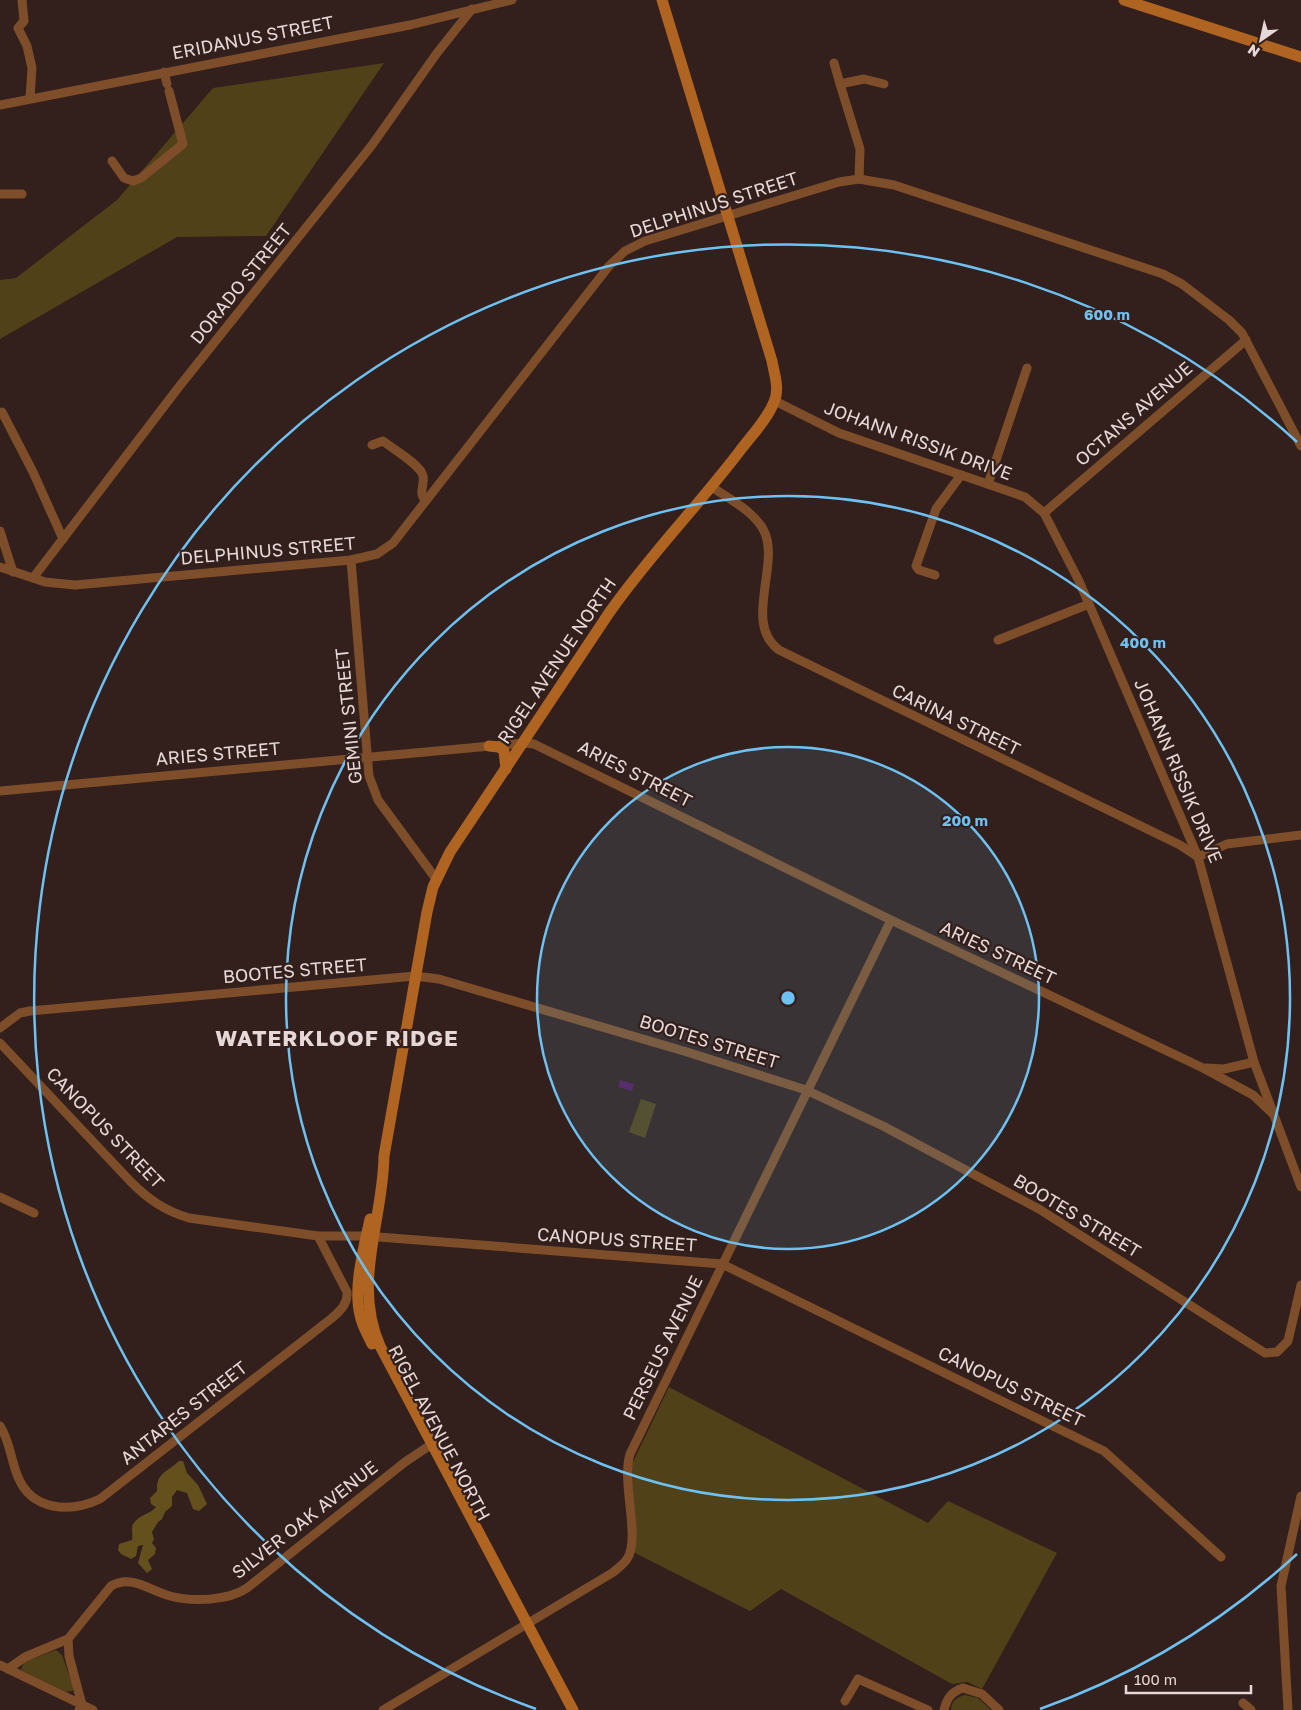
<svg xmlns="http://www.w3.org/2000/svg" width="1301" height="1710" viewBox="0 0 1301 1710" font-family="'Golos Text',sans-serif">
	<rect width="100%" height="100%" fill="#331f1c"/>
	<!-- green -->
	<g fill="#514118">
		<polygon points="384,63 266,236 177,237 0,339 0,280 16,278 117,200 213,88"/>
		<polygon points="641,1099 656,1104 645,1138 629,1132"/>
		<polygon points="669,1387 928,1523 948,1501 1057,1553 982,1689 967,1682 952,1684 781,1589 750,1611 635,1553 631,1466"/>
		<polygon points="56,1650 62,1655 74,1689 72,1691 66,1692 21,1670 24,1662"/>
		<path d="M965,1695l13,3 13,12h-40c0,-9 6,-13 14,-15z"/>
	</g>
	<!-- forest -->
	<path fill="#64501d" d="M179,1461h4l4,12 11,12 9,19 -8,7 -6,-2 -6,-16 -10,-3 -5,7v9l-7,6 -3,7 -4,3 -6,10 2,7 -2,4 4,5 -1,6 -7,6 4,9 -5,4 -9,-10 5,-18 -5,1 -2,10 -5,3 -10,-5 -3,-4 1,-6 13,-4c1,-5 -1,-13 1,-16 7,-10 16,-9 23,-17l-5,-3 -1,-6 7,-7c-1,-19 11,-19 22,-30z"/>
	<!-- water -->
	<polygon fill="#561958" points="620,1080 634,1084 632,1091 618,1087"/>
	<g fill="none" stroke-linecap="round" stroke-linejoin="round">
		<!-- street -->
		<g stroke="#7d4e29" stroke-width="9">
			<polyline points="22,0 24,21 18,28 27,46 32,68 30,98"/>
			<polyline points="834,63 840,84"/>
			<polyline points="164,72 167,84"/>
			<polyline points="0,105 410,25 512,0"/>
			<polyline points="112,161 124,178 133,181 141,178 183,144 169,91"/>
			<polyline points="859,179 860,149 840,84 864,79 884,84"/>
			<polyline points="0,194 22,194"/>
			<polyline points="775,401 839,433 1025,497 1044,513 1079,581 1198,857 1254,1062 1301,1187"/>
			<polyline points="2,412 33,472 63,539"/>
			<path d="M372,445l11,-4c10,8 38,24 40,35 2,9 -5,16 2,24"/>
			<polyline points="988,484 1027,368"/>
			<path d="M712,487c17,12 41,24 51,42 19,33 -21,94 16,121l401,195 18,12 29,-13 74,-9"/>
			<polyline points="1044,513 1246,340"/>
			<polyline points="0,531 13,572"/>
			<polyline points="351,560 369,776 378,800 436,879"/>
			<polyline points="0,567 45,582 75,585 351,560 377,554 393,543 609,266 625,251 645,241 839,182 859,179 894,185 1163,274 1182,284 1229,320 1242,333 1301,446"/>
			<polyline points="935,575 919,570 916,566 936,509 961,475"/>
			<polyline points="33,578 178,388 372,145 437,53 472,9"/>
			<polyline points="998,640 1089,604"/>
			<polyline points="0,791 524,743 534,744 891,920 1203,1068 1253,1095 1272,1113"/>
			<polyline points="0,1028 20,1013 30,1011 415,976 439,979 687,1052 806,1090 883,1126 1039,1209 1265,1353 1277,1352 1288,1341 1301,1285"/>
			<path d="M0,1043l131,139c17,17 34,29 58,36l129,18h48l356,28 382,187 117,106"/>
			<polyline points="1206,1068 1224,1069 1254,1062"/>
			<polyline points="0,1197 34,1213"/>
			<path d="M0,1426c10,15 11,35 18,51 14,34 52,36 82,22l232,-181c8,-7 16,-14 15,-26l-29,-56"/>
			<polyline points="0,1665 93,1710"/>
			<polyline points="8,1669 25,1657 68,1639"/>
			<polyline points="845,1701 858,1679 928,1710"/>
			<polyline points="1243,1703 1251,1710"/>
			<path d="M79,1710l3,-5 -13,-49 -1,-17 43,-53c21,-12 39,5 59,10 22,6 58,5 77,-8l158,-126 27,-18"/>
			<path d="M383,1710l229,-137c5,-4 11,-8 15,-14 14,-21 -6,-76 3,-105l261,-534"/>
			<path d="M944,1710c3,-12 7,-18 19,-22l19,6 17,16"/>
			<polyline points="1288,1710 1281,1586 1301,1496"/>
		</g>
		<!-- secondary -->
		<g stroke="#af6421" stroke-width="11">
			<polyline points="1124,0 1301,57"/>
			<polyline points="489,746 499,747 504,751 506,769"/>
			<path d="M370,1219c-6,29 -17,67 -10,96 2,11 8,20 12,29"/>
			<path d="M573,1710l-193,-364c-28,-64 3,-124 4,-190l43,-244 6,-25 17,-35 159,-239c40,-57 88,-106 130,-161 12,-16 28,-32 35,-50 6,-13 0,-29 -2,-41l-110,-361"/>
		</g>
	</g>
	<!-- distance rings -->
	<circle cx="788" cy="998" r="251" fill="#6ec2f3" fill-opacity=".12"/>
	<g fill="none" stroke="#6ec2f3" stroke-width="2.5">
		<circle cx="788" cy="998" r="251"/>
		<circle cx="788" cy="998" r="502"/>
		<path d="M1297 1554A754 754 0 0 1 1040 1709M536 1709A754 754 0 1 1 1297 442"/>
	</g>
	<g text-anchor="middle" stroke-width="4.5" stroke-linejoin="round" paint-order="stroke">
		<!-- street labels -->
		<g font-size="18" fill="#e6d8d6" stroke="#331f1c">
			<text transform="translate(253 38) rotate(-11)" y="6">ERIDANUS STREET</text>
			<text transform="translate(714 205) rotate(-18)" y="6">DELPHINUS STREET</text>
			<text transform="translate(241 284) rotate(-51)" y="6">DORADO STREET</text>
			<text transform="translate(1134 414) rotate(-41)" y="6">OCTANS AVENUE</text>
			<text transform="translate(918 441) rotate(20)" y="6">JOHANN RISSIK DRIVE</text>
			<text transform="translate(268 551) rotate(-5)" y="6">DELPHINUS STREET</text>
			<text transform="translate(557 661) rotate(-56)" y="6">RIGEL AVENUE NORTH</text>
			<text transform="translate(349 716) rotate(-96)" y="6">GEMINI STREET</text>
			<text transform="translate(956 720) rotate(26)" y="6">CARINA STREET</text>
			<text transform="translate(218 754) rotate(-5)" y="6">ARIES STREET</text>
			<text transform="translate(1178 771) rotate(67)" y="6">JOHANN RISSIK DRIVE</text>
			<text transform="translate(635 774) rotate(27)" y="6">ARIES STREET</text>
			<text transform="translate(998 953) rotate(25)" y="6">ARIES STREET</text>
			<text transform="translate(295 971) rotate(-5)" y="6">BOOTES STREET</text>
			<text transform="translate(709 1042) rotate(17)" y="6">BOOTES STREET</text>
			<text transform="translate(105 1128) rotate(46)" y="6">CANOPUS STREET</text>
			<text transform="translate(1077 1216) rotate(31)" y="6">BOOTES STREET</text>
			<text transform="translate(617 1240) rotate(4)" y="6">CANOPUS STREET</text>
			<text transform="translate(663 1348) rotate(-64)" y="6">PERSEUS AVENUE</text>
			<text transform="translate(1011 1387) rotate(26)" y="6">CANOPUS STREET</text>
			<text transform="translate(184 1413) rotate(-38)" y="6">ANTARES STREET</text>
			<text transform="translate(439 1433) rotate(62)" y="6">RIGEL AVENUE NORTH</text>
			<text transform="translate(305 1520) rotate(-38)" y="6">SILVER OAK AVENUE</text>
		</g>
		<!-- district labels -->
		<g font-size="22" font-weight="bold" letter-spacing="1" fill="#e6d8d6" stroke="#331f1c">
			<text x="337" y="1046">WATERKLOOF RIDGE</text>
		</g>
	</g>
	<circle cx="788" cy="998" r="8" fill="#6ec2f3" stroke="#331f1c" stroke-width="2.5"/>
	<g font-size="15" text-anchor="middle" font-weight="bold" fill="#6ec2f3" stroke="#331f1c" stroke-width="4.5" stroke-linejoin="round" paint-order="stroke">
		<text x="1107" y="320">600 m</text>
		<text x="1143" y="648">400 m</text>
		<text x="965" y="826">200 m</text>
	</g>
	<!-- north arrow -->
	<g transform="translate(1261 40) rotate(214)" stroke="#331f1c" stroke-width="4" paint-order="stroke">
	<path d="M0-4L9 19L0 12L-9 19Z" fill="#e6d8d6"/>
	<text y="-8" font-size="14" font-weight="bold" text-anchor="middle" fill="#e6d8d6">N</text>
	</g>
	<!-- scale -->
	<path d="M1126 1685v8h125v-8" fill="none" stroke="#e6d8d6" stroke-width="2.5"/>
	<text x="1134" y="1685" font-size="15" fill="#e6d8d6" stroke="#331f1c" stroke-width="4" paint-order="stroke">100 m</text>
</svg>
